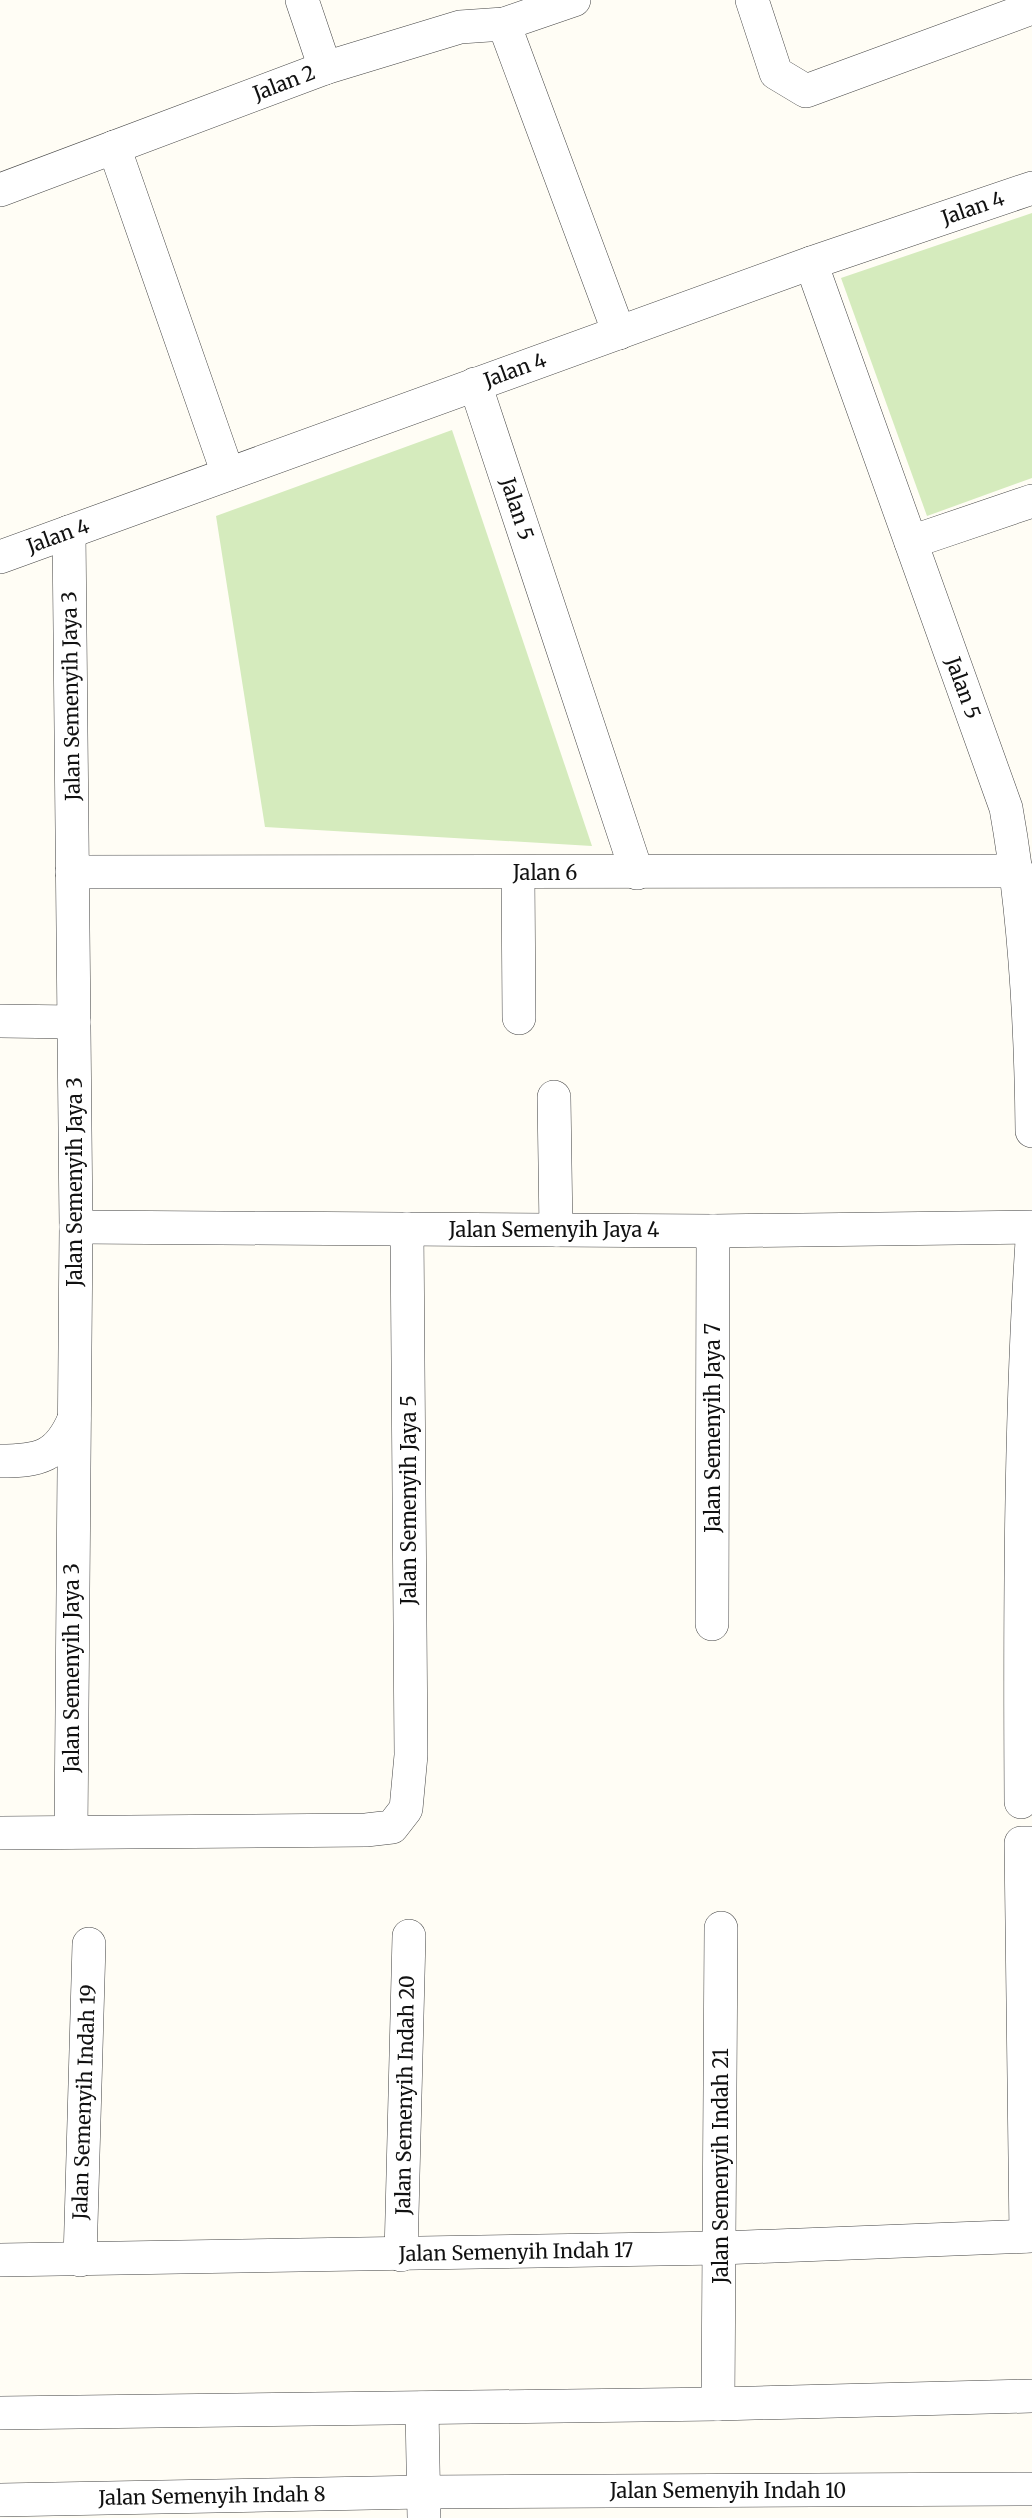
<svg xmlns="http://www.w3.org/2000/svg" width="1032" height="2518" viewBox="0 0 1032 2518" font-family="Merriweather,serif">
	<rect width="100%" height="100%" fill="#fffdf5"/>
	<!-- green -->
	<g fill="#d5ebbd">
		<polygon points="1032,213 1032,478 927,516 841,278"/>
		<polygon points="452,430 592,846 265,827 216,516"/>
	</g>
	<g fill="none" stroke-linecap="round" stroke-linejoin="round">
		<!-- minor casing -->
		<g stroke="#444" stroke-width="34">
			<g id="minor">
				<polyline points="302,0 325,68"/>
				<polyline points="752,0 776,73 806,91 1032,8"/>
				<polyline points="504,24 619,333"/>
				<polyline points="114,147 228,474"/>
				<polyline points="0,190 325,68 460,27 504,24 574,0"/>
				<path d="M811,263l195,545c19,106 25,215 26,323"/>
				<polyline points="475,384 637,873"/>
				<polyline points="69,532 76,1227 71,1832"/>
				<polyline points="911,542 1032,501"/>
				<polyline points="0,557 811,263 1032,188"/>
				<polyline points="72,872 1017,871"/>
				<polyline points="518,873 519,1018"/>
				<polyline points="0,1021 74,1022"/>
				<polyline points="554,1097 556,1230"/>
				<polyline points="76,1227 713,1231 1032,1227"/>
				<path d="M0,1461c39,0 58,-4 74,-42"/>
				<polyline points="712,1624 713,1231"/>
				<path d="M1021,1802c-1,-187 -1,-374 11,-561"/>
				<polyline points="0,1833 366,1830 392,1827 406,1809 411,1755 407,1229"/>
				<polyline points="1026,2236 1021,1843 1032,1843"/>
				<polyline points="401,2255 409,1936"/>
				<polyline points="0,2260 721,2248 1032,2236"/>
				<polyline points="80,2260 89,1944"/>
				<polyline points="718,2404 721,1928"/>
				<polyline points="422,2408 424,2518"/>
				<polyline points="0,2413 718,2404 1032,2396"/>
				<polyline points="0,2500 424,2492 1032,2489"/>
			</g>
		</g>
		<!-- minor -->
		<use href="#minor" stroke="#fff" stroke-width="33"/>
	</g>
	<g text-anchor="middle" stroke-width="6" stroke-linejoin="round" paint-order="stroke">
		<!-- street labels -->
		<g font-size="20" fill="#111" stroke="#fff">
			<text transform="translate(284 83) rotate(-21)" y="7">Jalan 2</text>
			<text transform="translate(973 208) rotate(-19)" y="7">Jalan 4</text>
			<text transform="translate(515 370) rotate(-20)" y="7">Jalan 4</text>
			<text transform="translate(517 509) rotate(72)" y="7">Jalan 5</text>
			<text transform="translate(58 536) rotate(-20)" y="7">Jalan 4</text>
			<text transform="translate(963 688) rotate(70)" y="7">Jalan 5</text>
			<text transform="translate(71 696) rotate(-91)" y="7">Jalan Semenyih Jaya 3</text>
			<text x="545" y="880">Jalan 6</text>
			<text transform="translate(75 1182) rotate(-90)" y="7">Jalan Semenyih Jaya 3</text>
			<text x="554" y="1237">Jalan Semenyih Jaya 4</text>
			<text transform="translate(713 1428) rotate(-90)" y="7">Jalan Semenyih Jaya 7</text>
			<text transform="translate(409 1500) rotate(-90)" y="7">Jalan Semenyih Jaya 5</text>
			<text transform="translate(72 1668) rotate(-90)" y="7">Jalan Semenyih Jaya 3</text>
			<text transform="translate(405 2095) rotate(-89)" y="7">Jalan Semenyih Indah 20</text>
			<text transform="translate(84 2102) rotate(-88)" y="7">Jalan Semenyih Indah 19</text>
			<text transform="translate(721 2166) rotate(-90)" y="7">Jalan Semenyih Indah 21</text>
			<text transform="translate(516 2252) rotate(-1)" y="7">Jalan Semenyih Indah 17</text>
			<text x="728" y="2498">Jalan Semenyih Indah 10</text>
			<text transform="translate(212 2496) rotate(-1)" y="7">Jalan Semenyih Indah 8</text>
		</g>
	</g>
</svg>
